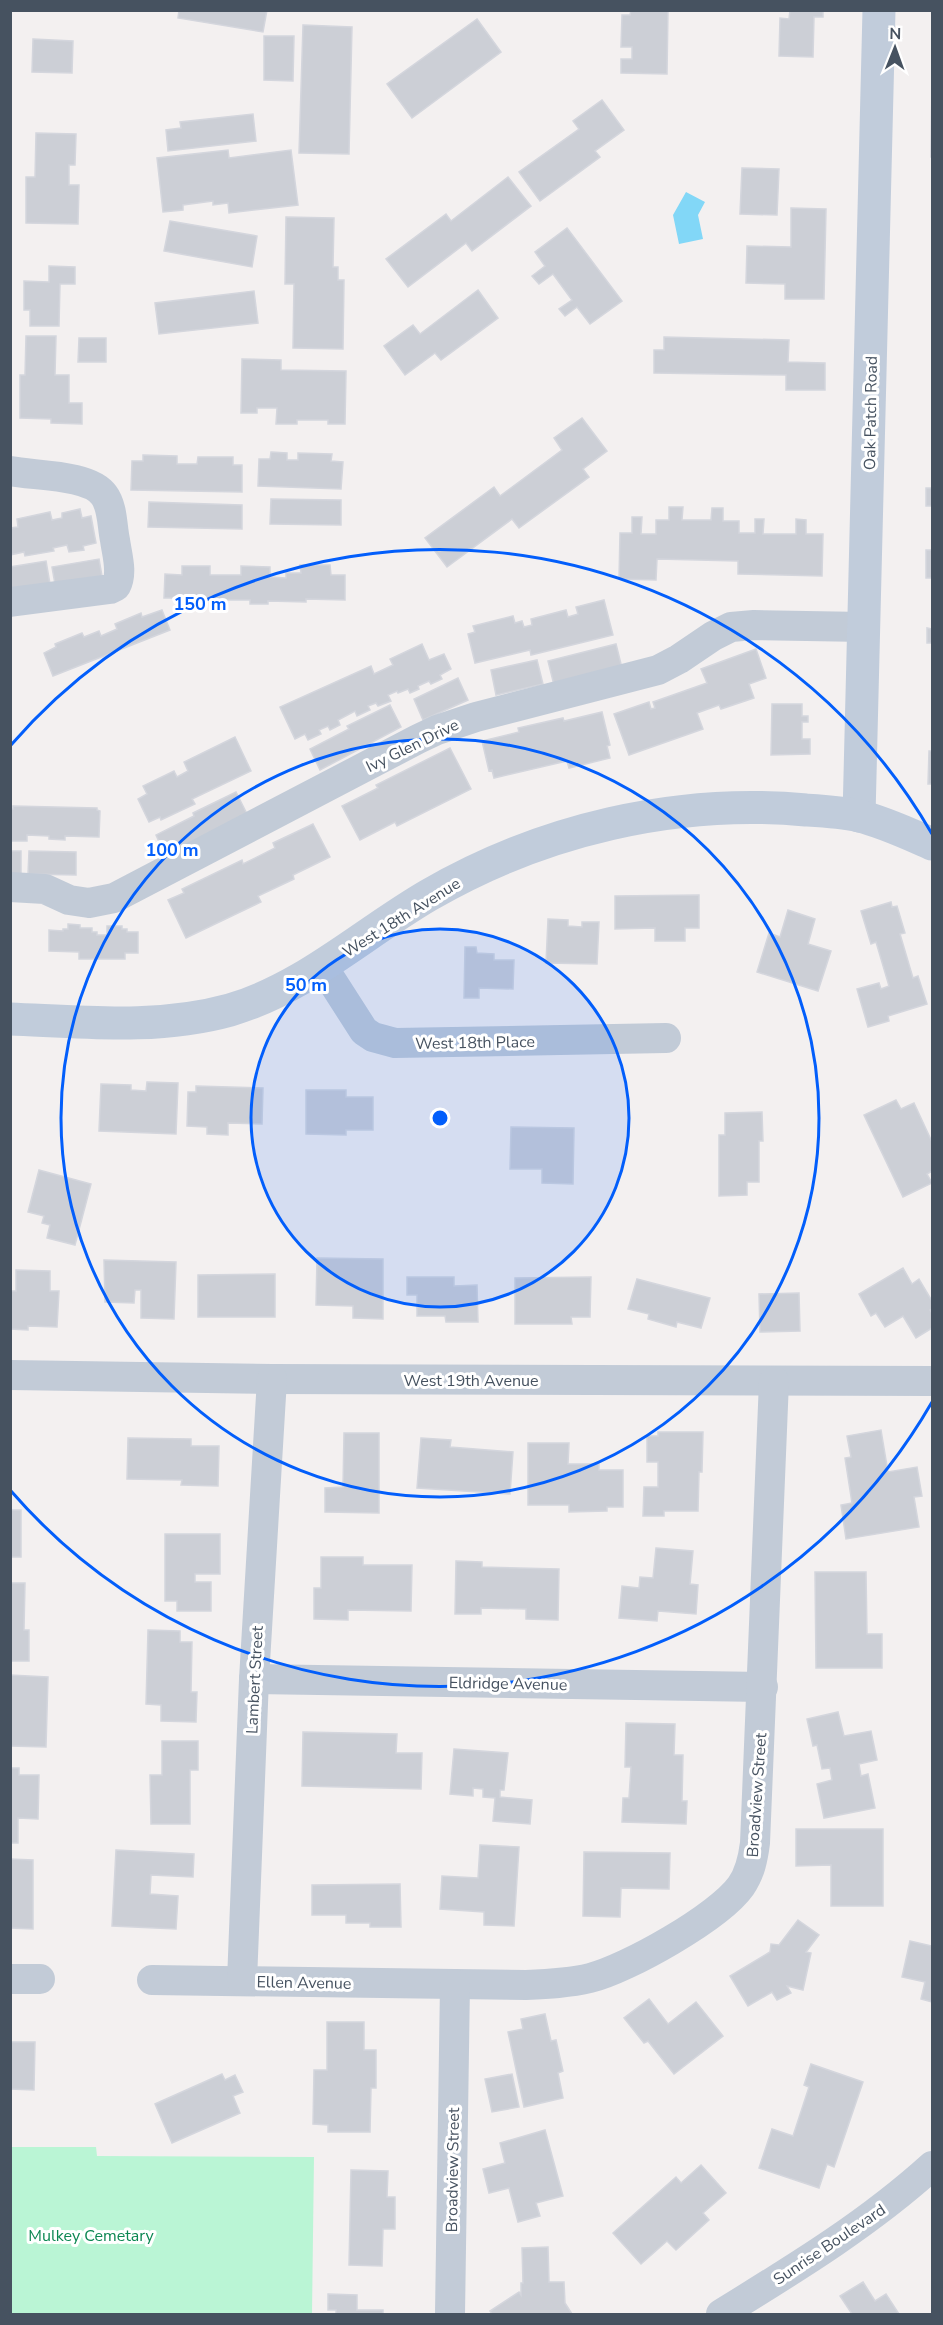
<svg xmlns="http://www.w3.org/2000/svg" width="943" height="2325" viewBox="0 0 943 2325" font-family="'Nunito Sans',sans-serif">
	<rect width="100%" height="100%" fill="#f3f0f0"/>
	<!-- green -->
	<polygon fill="#baf5d5" points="11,2147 96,2147 97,2156 314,2157 312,2314 11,2314"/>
	<!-- water -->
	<polygon fill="#82d7f7" points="686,192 705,202 698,215 703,239 679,244 673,215"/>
	<!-- building -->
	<g fill="#cccfd6" stroke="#d4d6dd" stroke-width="1.5">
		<polygon points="179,10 267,10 263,32 178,18"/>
		<polygon points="631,10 668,10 667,74 621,73 621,59 632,59 632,47 621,47 622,15 630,15"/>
		<polygon points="790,10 823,10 823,17 814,17 813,57 779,56 780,18 789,19"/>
		<polygon points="477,19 501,52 412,118 387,84"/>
		<polygon points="303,25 352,27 349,154 299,153"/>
		<polygon points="264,36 294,36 293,81 264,80"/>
		<polygon points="33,39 73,41 72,73 32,72"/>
		<polygon points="932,79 932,157 931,157"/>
		<polygon points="602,100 624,130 595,151 600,157 540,201 519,172 579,129 573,121"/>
		<polygon points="253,114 256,141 168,151 166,130 181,128 180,122"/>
		<polygon points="36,133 76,134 75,165 69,165 69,185 79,185 78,224 26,223 26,177 35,177"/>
		<polygon points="228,150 229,158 291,150 298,205 229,213 228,203 213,205 213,201 183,205 183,210 163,212 157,158"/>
		<polygon points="742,168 779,169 777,215 740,214"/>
		<polygon points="508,177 531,206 472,251 466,243 408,287 386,259 446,214 451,221"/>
		<polygon points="791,208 826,209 824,299 785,299 785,284 746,283 747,246 791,247"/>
		<polygon points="286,217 334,218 333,267 338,267 338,280 344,280 343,349 293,348 294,284 285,284"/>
		<polygon points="170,221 257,236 252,267 164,251"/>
		<polygon points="567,228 622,301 590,324 577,307 565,316 559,309 572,300 553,274 539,284 532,276 545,266 535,252"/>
		<polygon points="49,266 75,267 75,284 60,284 59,326 30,326 30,310 24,310 24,281 49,282"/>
		<polygon points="478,290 498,318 441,360 435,353 405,375 384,346 413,325 420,334"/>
		<polygon points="254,291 258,323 159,334 155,303"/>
		<polygon points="26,336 56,336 55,375 69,375 69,403 82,403 82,424 51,423 51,419 20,418 20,375 25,375"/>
		<polygon points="664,337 789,340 788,362 825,363 825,390 786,390 786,375 654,373 654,350 664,350"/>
		<polygon points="79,338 106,338 106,362 78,362"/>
		<polygon points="242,359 281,360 281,370 346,371 345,424 328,424 328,420 297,420 297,424 276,424 277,408 257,408 257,413 241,413"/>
		<polygon points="582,418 607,451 583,469 589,477 519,528 512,519 447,567 425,538 494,487 500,496 562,450 554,438"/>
		<polygon points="271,452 287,453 287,460 298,460 298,453 332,454 331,461 343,462 341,489 258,486 259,459 270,459"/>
		<polygon points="143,455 177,456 177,464 197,464 198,457 233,457 233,465 242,465 242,492 131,490 132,461 143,461"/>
		<rect x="926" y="488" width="6" height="18"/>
		<polygon points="271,499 341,500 341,525 270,524"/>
		<polygon points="149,502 242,505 242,529 148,527"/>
		<polygon points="669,507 683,507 682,520 711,520 712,508 723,508 723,521 739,521 739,533 755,533 755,519 764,519 763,534 796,534 796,519 806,520 806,534 823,534 822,576 738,574 738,561 657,559 656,580 619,579 620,533 632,533 632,517 642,517 641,534 656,534 656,520 669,520"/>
		<polygon points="80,509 82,518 91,516 96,543 83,546 84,550 69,552 67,545 53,548 54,551 25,556 24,552 10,555 10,528 18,527 17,519 50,512 52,520 62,518 62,513"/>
		<rect x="926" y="550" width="6" height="28"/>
		<polygon points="99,559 103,582 56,590 52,567"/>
		<polygon points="46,561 50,584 10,591 10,567"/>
		<polygon points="300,565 330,565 331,575 345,575 345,600 306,599 306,602 268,601 268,604 250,604 250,600 206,600 206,603 182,602 182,598 164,598 165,574 182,575 182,566 210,566 210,575 241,575 241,566 270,567 270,577 286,578 286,573 301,573"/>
		<polygon points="604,600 613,635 531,655 530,650 475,663 468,634 475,632 473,626 513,616 515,623 522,621 524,627 532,625 531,619 566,610 568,617 578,614 576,607"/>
		<polygon points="162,610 170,630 53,676 44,653 56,647 55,644 82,633 84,637 99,631 101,636 117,629 115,624 141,613 142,617"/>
		<polygon points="932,620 932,662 932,643 927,643 927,628 932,629"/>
		<polygon points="422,644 429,660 444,654 451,669 440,675 442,679 431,684 429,681 418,686 419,689 410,693 408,689 398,693 397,691 388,695 391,701 378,706 376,703 368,706 370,710 357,716 355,711 338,720 340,725 330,730 328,726 319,730 321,734 308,740 305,734 295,739 280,707 371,666 374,674 393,665 390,659"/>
		<polygon points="616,644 622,668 554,685 548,661"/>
		<polygon points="756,649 766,678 749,684 754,698 721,709 719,705 697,713 703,729 629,755 614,714 649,702 651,709 655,708 653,702 707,683 701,669"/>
		<polygon points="537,660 543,684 496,695 491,670"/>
		<polygon points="458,678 468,700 423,720 414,699"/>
		<polygon points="772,704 802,704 802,716 808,716 808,722 802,722 802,739 810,739 810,754 771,755"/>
		<polygon points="390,705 401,727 320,770 310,749 349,729 347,726"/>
		<polygon points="602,712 610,745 607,746 610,758 569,768 567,761 494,778 492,770 489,771 482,741 519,732 518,728 563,718 564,721"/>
		<polygon points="235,737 251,771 192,799 195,804 161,820 160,817 149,822 138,799 147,794 143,786 174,771 177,777 188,771 184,762"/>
		<polygon points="450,748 471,789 397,826 395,822 360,840 342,806 378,788 376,785"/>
		<polygon points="929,751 932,751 932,784 928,784"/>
		<polygon points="236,792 247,814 166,857 156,835 194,816 193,813"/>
		<polygon points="13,806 97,808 97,810 100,811 99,837 65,836 65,840 49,839 49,836 27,835 27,841 10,841 10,809 13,809"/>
		<polygon points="313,824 330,857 293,875 294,879 258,896 261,902 186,938 168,900 184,893 182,889 242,860 243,864 275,848 273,843"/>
		<rect x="10" y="851" width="11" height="23"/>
		<polygon points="29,851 76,852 76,875 28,874"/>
		<polygon points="699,895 699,928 685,928 685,941 655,941 655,928 615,929 615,896"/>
		<polygon points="891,902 892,907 897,906 905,933 900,934 913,978 918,976 927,1004 888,1016 889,1021 868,1027 857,989 879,983 881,989 889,986 876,942 871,944 861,911"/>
		<polygon points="788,910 815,919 808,944 831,951 818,991 757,972 769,933 780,937"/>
		<polygon points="548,919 568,920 568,926 582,927 582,922 599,922 597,964 546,963"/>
		<polygon points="68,924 80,925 80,928 92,928 92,932 97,932 97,935 107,935 107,926 122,926 122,929 127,929 127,932 138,932 138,953 125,953 125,959 79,959 79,952 49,951 49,930 63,931 63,929 68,929"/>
		<polygon points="465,947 476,947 477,953 494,954 494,960 514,960 513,989 479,988 479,998 464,998"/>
		<polygon points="147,1082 178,1083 176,1134 99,1131 101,1084 131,1085 131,1090 146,1091"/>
		<polygon points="196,1086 263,1088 262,1124 228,1123 228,1135 207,1134 207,1127 187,1126 188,1092 196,1092"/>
		<polygon points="306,1090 346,1090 346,1097 373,1097 373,1130 346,1130 346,1135 306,1134"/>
		<polygon points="896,1100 901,1109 914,1103 932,1142 932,1171 927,1174 932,1183 903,1197 864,1115"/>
		<polygon points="762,1112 763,1141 759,1141 759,1182 747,1182 747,1195 719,1196 719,1135 725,1135 725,1113"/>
		<polygon points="511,1127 574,1128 573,1184 542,1183 542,1169 510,1169"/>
		<polygon points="39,1170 91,1184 75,1245 47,1238 50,1225 42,1223 44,1216 28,1212"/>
		<polygon points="317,1258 383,1259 383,1319 353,1318 353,1306 316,1305"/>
		<polygon points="104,1260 176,1262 174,1319 141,1318 141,1290 135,1290 134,1303 105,1302"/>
		<polygon points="903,1268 912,1284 919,1279 932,1301 932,1309 930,1310 932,1313 932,1328 916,1338 903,1316 885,1327 876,1313 871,1316 859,1294"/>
		<polygon points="16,1270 50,1271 50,1291 59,1291 57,1327 28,1326 28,1330 10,1329 10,1291 16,1291"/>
		<polygon points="275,1274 275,1317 198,1317 198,1275"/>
		<polygon points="407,1277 454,1277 454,1286 477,1285 478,1322 446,1322 445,1316 417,1316 417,1295 407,1295"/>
		<polygon points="591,1277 590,1317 571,1317 572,1324 515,1324 515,1278"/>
		<polygon points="637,1279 710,1298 701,1328 677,1322 676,1327 648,1319 649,1314 628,1309"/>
		<polygon points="799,1293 800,1331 760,1332 759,1294"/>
		<polygon points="881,1430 888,1472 917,1467 922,1496 914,1497 919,1527 846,1539 841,1505 852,1503 845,1458 851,1457 847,1436"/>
		<polygon points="658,1432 703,1432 702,1472 699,1472 698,1511 664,1511 664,1516 643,1516 644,1487 658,1487 658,1462 647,1462 647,1436 658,1436"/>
		<polygon points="344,1433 379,1433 379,1513 325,1512 325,1488 343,1487"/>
		<polygon points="128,1438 191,1439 191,1446 219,1446 218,1486 181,1485 182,1480 127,1479"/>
		<polygon points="421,1438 451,1440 450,1447 513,1452 510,1494 417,1488"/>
		<polygon points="528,1443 569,1443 568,1464 599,1464 599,1470 623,1470 623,1507 607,1507 607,1511 569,1512 569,1505 528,1505"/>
		<rect x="10" y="1510" width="11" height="47"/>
		<polygon points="165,1534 220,1534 220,1574 195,1574 195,1582 211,1582 211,1611 177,1611 177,1601 165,1601"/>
		<polygon points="656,1548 693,1551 690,1584 698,1585 696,1614 658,1611 657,1621 619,1618 622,1586 639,1588 640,1577 653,1578"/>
		<polygon points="321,1557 363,1557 363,1565 412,1565 411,1611 348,1610 348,1620 314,1619 314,1588 321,1588"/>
		<polygon points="456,1561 482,1562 482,1567 559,1569 558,1620 526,1619 526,1609 481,1608 481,1614 455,1614"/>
		<polygon points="815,1572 866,1572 867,1634 882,1634 882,1668 816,1668"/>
		<polygon points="10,1583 25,1583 24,1630 29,1630 29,1661 10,1661"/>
		<polygon points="148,1630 180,1631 180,1642 192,1642 191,1692 197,1692 196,1722 161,1721 161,1705 146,1704"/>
		<polygon points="10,1675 48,1677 46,1747 10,1746"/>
		<polygon points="838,1712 844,1736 871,1731 877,1760 859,1764 861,1776 868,1774 875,1808 824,1818 817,1784 832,1780 830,1768 822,1769 817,1745 813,1746 807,1719"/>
		<polygon points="626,1723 675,1724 674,1755 683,1755 682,1801 687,1801 686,1824 622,1822 623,1798 629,1798 631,1767 625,1767"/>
		<polygon points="303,1732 397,1734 396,1753 422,1753 421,1789 302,1786"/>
		<polygon points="162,1741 198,1741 198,1770 190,1770 190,1824 151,1824 150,1775 162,1775"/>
		<polygon points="454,1749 508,1753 504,1790 500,1790 500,1797 532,1800 530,1824 493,1821 495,1798 483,1797 483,1789 473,1788 473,1796 450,1794"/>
		<polygon points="10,1768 19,1768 19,1775 39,1775 38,1819 18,1818 18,1843 10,1843"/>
		<polygon points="796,1829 883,1829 883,1906 831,1906 831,1865 796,1866"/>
		<polygon points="480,1845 519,1847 514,1926 484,1925 484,1912 440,1909 442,1876 478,1878"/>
		<polygon points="116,1850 194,1854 193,1877 151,1875 150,1894 178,1896 176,1929 112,1926"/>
		<polygon points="584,1852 670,1853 669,1889 621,1888 620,1917 583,1916"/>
		<polygon points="10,1859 33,1860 33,1929 10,1928"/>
		<polygon points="400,1884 401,1927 370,1927 370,1923 346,1923 346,1915 312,1915 312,1885"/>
		<polygon points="798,1920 819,1935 806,1952 811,1953 803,1990 787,1986 791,1993 777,2000 772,1992 748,2006 730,1976 770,1952 771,1944 779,1945"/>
		<polygon points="910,1941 932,1946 932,2002 921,1999 925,1982 902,1977"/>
		<polygon points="649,1999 668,2024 696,2002 723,2036 674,2074 648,2041 644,2043 624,2018"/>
		<polygon points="545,2014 551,2041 556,2040 563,2071 558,2073 563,2098 524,2107 508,2032 523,2029 521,2019"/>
		<polygon points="327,2022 364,2022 364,2050 376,2050 376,2088 371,2088 370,2132 328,2132 328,2125 313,2124 314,2070 327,2070"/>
		<polygon points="10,2042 35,2042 34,2090 10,2089"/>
		<polygon points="811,2064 863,2082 834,2167 827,2164 819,2188 759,2168 772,2129 793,2136 809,2087 804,2085"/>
		<polygon points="222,2074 225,2080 235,2075 243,2092 233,2096 240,2113 172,2143 155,2104"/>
		<polygon points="512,2074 519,2107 492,2112 485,2079"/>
		<polygon points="545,2130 563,2196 536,2203 540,2216 518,2222 509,2188 489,2193 483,2169 505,2163 500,2143"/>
		<polygon points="701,2165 726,2193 703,2213 709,2220 676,2250 667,2241 641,2264 613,2233 676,2177 681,2183"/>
		<polygon points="351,2170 388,2171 387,2197 395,2197 395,2229 383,2229 382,2266 349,2265"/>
		<polygon points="548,2247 549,2282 564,2282 565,2303 572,2314 492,2314 490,2311 519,2292 521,2295 521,2283 523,2283 522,2248"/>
		<polygon points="863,2282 875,2301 886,2294 899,2314 852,2314 840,2296"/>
		<polygon points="328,2294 357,2295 357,2310 383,2310 383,2314 336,2314 336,2310 328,2310"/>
	</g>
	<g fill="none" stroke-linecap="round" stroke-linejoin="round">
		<!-- street -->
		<g stroke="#c2cbd7" stroke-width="30">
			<path d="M10,471c24,5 79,3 94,24 9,12 8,32 11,45 2,15 8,33 1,46l-6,3 -100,13"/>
			<polyline points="10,887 45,889 69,900 89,903 114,898 418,739 437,730 476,717 658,670 679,659 713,636 731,627 754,625 865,627"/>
			<polyline points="323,967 364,1031 373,1037 395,1043 666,1038"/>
			<polyline points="10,1375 272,1379 932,1381"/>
			<polyline points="254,1679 763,1687"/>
			<polyline points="10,1979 40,1979"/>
			<path d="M152,1980l374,5c22,-1 43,-2 64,-7 37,-9 129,-61 151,-92 9,-13 12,-27 14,-43l19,-462"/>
			<polyline points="242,1981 254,1679 272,1379"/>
			<polyline points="450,2314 455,1984"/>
			<path d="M721,2314c73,-45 147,-90 211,-148"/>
		</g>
		<!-- secondary -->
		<g stroke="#c1ccdb" stroke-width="33">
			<polyline points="859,816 879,10"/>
			<path d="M10,1019c74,3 148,11 220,-9 75,-22 132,-76 199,-115 112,-65 247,-97 377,-85 17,1 36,2 53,6 25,6 50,18 73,28"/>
		</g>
	</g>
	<!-- distance rings -->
	<circle cx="440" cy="1118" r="189" fill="#025efb" fill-opacity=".12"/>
	<g fill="none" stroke="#025efb" stroke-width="3">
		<circle cx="440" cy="1118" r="189"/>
		<circle cx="440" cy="1118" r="379"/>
		<path d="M932 1402A568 568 0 0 1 11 1491M11 745A568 568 0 0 1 932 834"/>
	</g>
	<g text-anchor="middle" stroke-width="6" stroke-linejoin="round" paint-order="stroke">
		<!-- street labels -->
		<g font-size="16" fill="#465260" stroke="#fff">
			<text transform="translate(870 413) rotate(-89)" y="6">Oak Patch Road</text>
			<text transform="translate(412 745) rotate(-26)" y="6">Ivy Glen Drive</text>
			<text transform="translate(401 917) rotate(-32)" y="6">West 18th Avenue</text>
			<text transform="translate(475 1042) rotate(-1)" y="6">West 18th Place</text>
			<text x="471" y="1386">West 19th Avenue</text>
			<text transform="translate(254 1680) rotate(-87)" y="6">Lambert Street</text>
			<text transform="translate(508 1683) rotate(1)" y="6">Eldridge Avenue</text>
			<text transform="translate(756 1795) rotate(-86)" y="6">Broadview Street</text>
			<text transform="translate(304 1982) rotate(1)" y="6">Ellen Avenue</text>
			<text transform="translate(452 2170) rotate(-89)" y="6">Broadview Street</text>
			<text transform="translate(829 2244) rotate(-34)" y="6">Sunrise Boulevard</text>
		</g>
		<!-- park labels -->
		<g font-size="16" fill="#0c8752" stroke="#fff">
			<text x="91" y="2241">Mulkey Cemetary</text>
		</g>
	</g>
	<circle cx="440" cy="1118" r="9" fill="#025efb" stroke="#fff" stroke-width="3"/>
	<g font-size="18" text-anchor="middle" font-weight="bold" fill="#025efb" stroke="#fff" stroke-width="6" stroke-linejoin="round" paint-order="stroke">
		<text x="200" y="610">150 m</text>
		<text x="172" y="856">100 m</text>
		<text x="306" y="991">50 m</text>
	</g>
	<!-- border -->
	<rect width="943" height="2325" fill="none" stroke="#465260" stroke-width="24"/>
	<!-- north arrow -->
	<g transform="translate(895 48) rotate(1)" stroke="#ffffff" stroke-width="4.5" paint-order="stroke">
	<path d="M0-4.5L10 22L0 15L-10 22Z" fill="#465260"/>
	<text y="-9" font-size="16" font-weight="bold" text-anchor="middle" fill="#465260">N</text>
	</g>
</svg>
